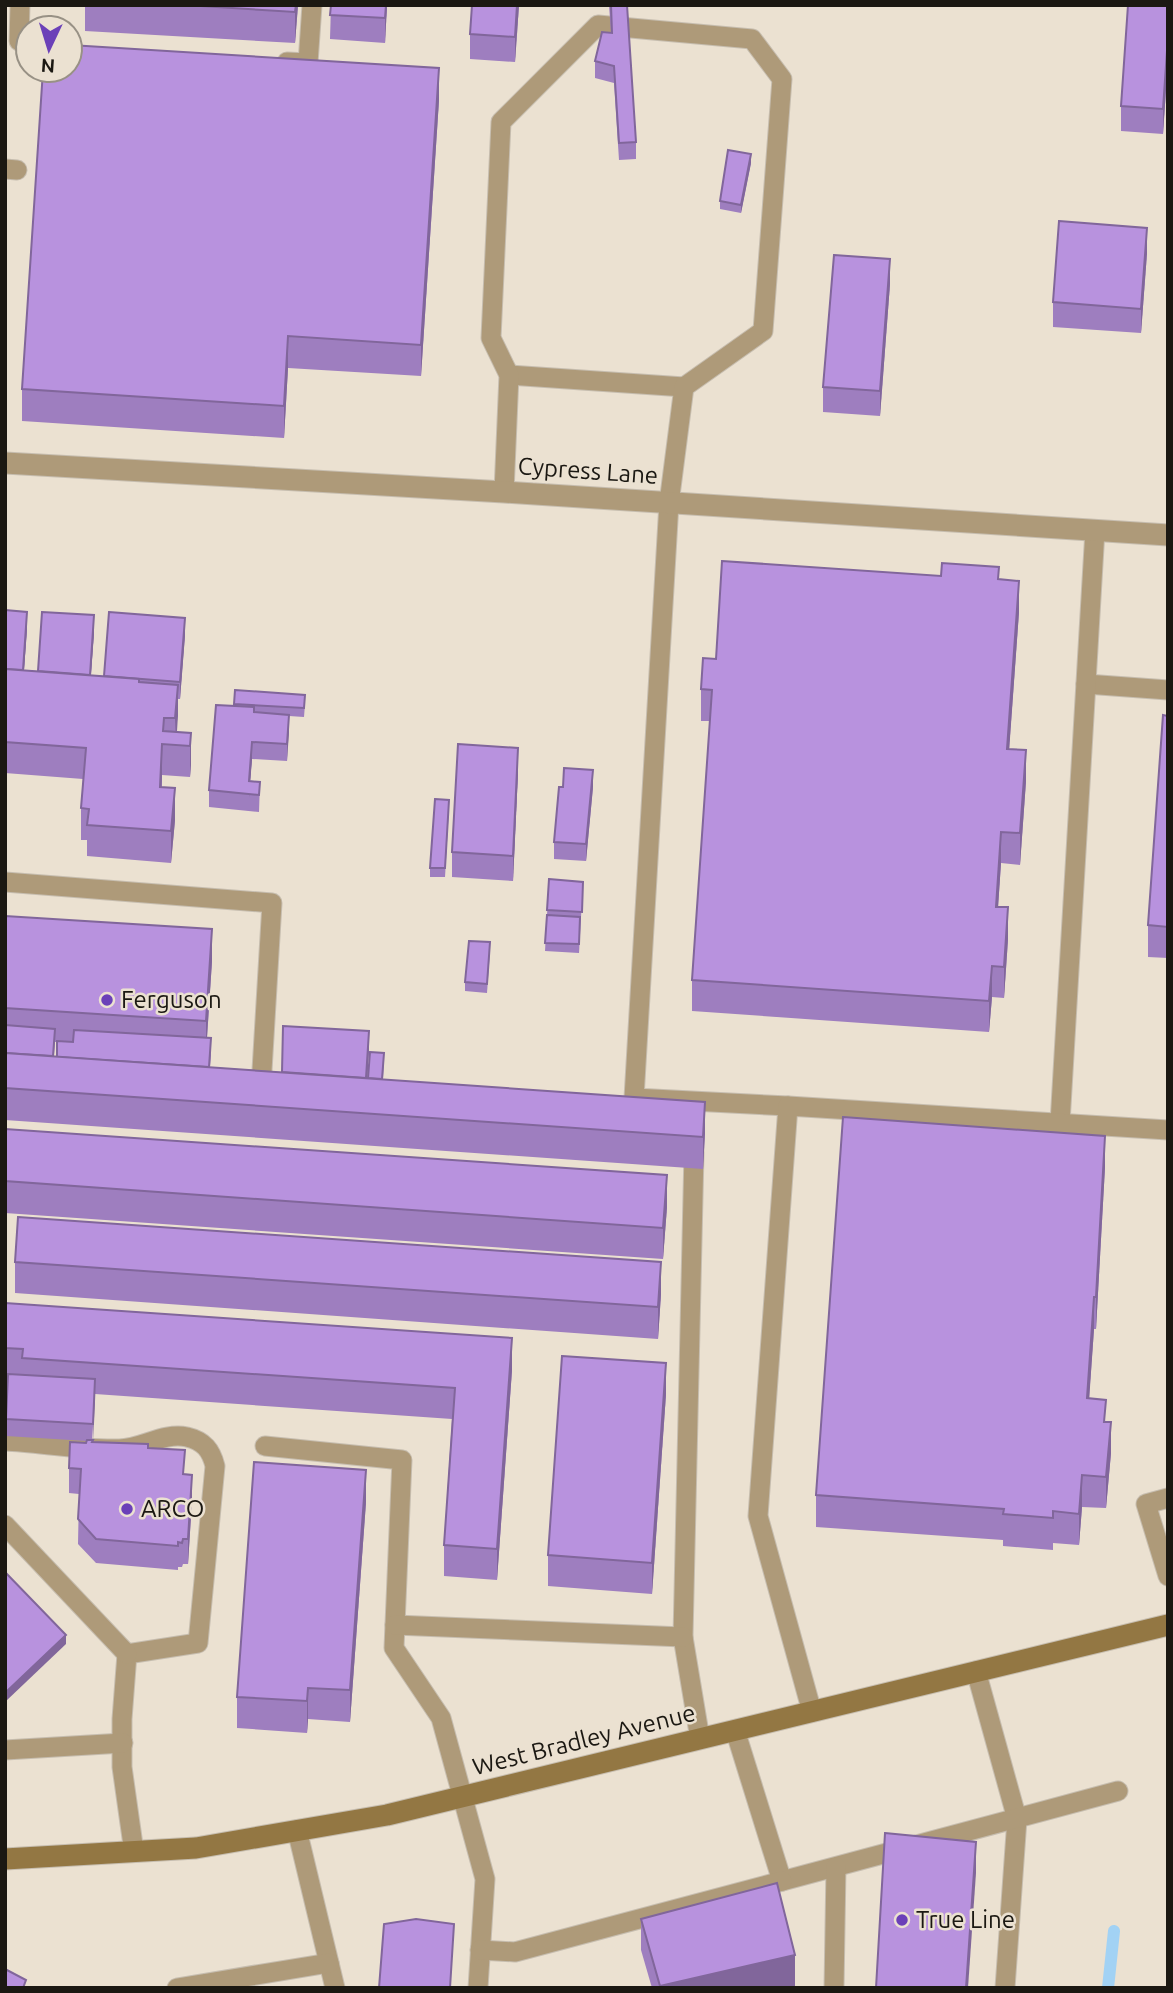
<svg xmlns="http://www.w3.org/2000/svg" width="1173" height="1993" viewBox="0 0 1173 1993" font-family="Ubuntu,sans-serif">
	<rect width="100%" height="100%" fill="#ebe1d1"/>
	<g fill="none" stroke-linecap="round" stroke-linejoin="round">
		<!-- stream -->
		<polyline stroke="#a2d2f4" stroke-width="12" points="1108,1988 1114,1931"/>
		<!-- lane casing -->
		<g stroke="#c6bdaf" stroke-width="21">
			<g id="lane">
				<polyline points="19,41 20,5"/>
				<polyline points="287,62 308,63 312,5"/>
				<polyline points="5,169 17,170"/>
				<polyline points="509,375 684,387"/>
				<polyline points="504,492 509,375 491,338 501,122 598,25 752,39 782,79 763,331 684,387 669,503 634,1098 788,1106"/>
				<polyline points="1086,684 1168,690"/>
				<polyline points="5,882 272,903 261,1087"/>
				<polyline points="1060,1123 1095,530"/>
				<polyline points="694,1152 683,1637 700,1739"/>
				<path d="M5,1441c37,2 76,9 114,8 23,0 44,-17 68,-12 17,4 24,13 28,29l-17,177 -71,11 -5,65v48l12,85"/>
				<polyline points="265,1446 402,1460 394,1648 441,1718 485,1879 478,1988"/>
				<polyline points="1168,1498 1146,1504 1168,1576"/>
				<polyline points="5,1525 127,1654"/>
				<polyline points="395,1625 683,1637"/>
				<polyline points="976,1671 1017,1819 1005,1988"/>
				<polyline points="812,1712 758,1516 788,1106 1168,1130"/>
				<polyline points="735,1730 782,1881 1118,1791"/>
				<polyline points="5,1750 123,1743"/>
				<polyline points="297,1830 335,1988"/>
				<polyline points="480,1950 515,1952 782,1881"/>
				<polyline points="177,1988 329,1963"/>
				<polyline points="834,1988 836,1867"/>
			</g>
		</g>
		<!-- street casing -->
		<g stroke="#c6bdaf" stroke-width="23">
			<polyline id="street" points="5,463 504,492 1168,535"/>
		</g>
		<!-- secondary casing -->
		<g stroke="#c6bdaf" stroke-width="23">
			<polyline id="secondary" points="5,1859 196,1848 387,1815 1168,1625"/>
		</g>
		<!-- lane -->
		<use href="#lane" stroke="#ae9a79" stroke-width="19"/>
		<!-- street -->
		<use href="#street" stroke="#ae9a79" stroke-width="21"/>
		<!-- secondary -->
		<use href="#secondary" stroke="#937743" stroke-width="21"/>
	</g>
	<!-- wall -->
	<g fill="#9e7ebf" fill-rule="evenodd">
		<polygon points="85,5 298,5 295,43 85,31"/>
		<polygon points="331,5 387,5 385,43 330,39"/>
		<polygon points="519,5 515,62 470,59 470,34"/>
		<polygon points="609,5 627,5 636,142 636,159 619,160 614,83 595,78 595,61 611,33"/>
		<polygon points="1168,5 1168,60 1163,134 1121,131 1121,106"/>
		<polygon points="439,100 421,376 288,368 284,438 22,421 22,389"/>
		<polygon points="751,163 741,213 720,209 720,201"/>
		<polygon points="1147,253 1141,333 1053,327 1053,302"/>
		<polygon points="890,284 880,416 823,412 823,387"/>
		<polygon points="999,579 1019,612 1009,749 1026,781 1020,865 1001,863 998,907 1008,939 1004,998 992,997 989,1032 692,1011 692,980 710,721 701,721 701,689 716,659"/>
		<polygon points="5,610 27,629 24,670 38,671 94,633 91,675 104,676 185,635 180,699 178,699 176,732 191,733 191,764 190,777 162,775 162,787 175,820 171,863 87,856 87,840 81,840 81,808 83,779 5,773"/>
		<polygon points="235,690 305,704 304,717 289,716 287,761 252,759 250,781 260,782 259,812 209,807 209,790 234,706"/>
		<polygon points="1168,716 1168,958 1148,957 1148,925"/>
		<polygon points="518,773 513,881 452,877 452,852"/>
		<polygon points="593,787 586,861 554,859 554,842"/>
		<polygon points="449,808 445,877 430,877 430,868"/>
		<polygon points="549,879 583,882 579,953 545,951"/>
		<path d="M5,916l207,45 -5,77 4,17 -1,12 72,5 87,-24 -2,30 17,-16 -1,17 322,54 -2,36 -698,-49zM55,1042h2v15l-3,-1z"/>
		<polygon points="490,951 487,993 465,991 465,982"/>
		<polygon points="5,1129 667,1207 663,1259 5,1213"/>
		<polygon points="1105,1167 1096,1329 1094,1329 1089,1398 1106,1422 1111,1453 1106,1508 1082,1507 1079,1545 1053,1543 1053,1550 1003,1546 1003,1540 816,1527 816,1495"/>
		<polygon points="15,1262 661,1294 658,1339 15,1293"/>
		<polygon points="5,1303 512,1370 497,1580 444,1576 444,1545 452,1419 95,1394 92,1442 148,1448 185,1474 192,1500 188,1564 183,1564 182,1567 178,1567 178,1570 96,1563 78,1544 79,1494 69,1493 69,1468 86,1443 87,1441 6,1436 8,1380 5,1379"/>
		<polygon points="666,1394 652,1594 548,1586 548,1555"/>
		<polygon points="366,1502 350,1722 308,1719 307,1733 237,1728 237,1697"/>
		<polygon points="641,1919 795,1986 790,1988 652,1988 641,1950"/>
	</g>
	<!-- shaded-wall -->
	<g fill="#81669b">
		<polygon points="296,5 298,5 295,43 295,12"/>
		<polygon points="386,5 387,5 385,43 385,18"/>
		<polygon points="517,5 519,5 515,62 515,37"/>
		<polygon points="1168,36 1168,60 1163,134 1163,109"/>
		<polygon points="439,68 439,100 421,376 421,345"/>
		<polygon points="751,154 751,163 741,213 741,205"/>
		<polygon points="1147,228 1147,253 1141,333 1141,309"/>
		<polygon points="890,259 890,284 880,416 880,391"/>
		<polygon points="288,336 288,368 284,438 284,406"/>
		<polygon points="1019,581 1019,612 1007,780 1007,749"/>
		<polygon points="27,612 27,629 22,697 22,680"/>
		<polygon points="94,615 94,633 89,698 89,681"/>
		<polygon points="185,618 185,635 180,699 180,682"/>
		<polygon points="178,685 178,716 176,745 175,718"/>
		<polygon points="289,715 289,732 287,761 287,744"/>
		<polygon points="191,733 191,764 190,777 190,746"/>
		<polygon points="252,742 252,759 249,798 249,781"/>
		<polygon points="162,744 162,775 160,819 160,787"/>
		<polygon points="518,748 518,773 513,881 513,856"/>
		<polygon points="1026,750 1026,781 1020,865 1020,833"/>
		<polygon points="593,770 593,787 586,861 586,844"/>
		<polygon points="175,788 175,820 171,863 171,831"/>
		<polygon points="1001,832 1001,863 996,938 996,907"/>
		<polygon points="1008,907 1008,939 1004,998 1004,967"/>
		<polygon points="212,929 212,961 206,1052 206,1021"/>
		<polygon points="992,966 992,997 989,1032 989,1001"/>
		<polygon points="369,1031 369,1048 366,1104 366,1087"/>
		<polygon points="705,1102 705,1133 703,1169 703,1137"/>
		<polygon points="1105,1136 1105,1167 1096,1329 1096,1297"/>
		<polygon points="667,1175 667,1207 663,1259 663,1228"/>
		<polygon points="661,1262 661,1294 658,1339 658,1307"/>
		<polygon points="1094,1297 1094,1329 1087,1430 1087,1398"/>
		<polygon points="512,1338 512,1370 497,1580 497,1549"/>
		<polygon points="666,1363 666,1394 652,1594 652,1563"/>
		<polygon points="95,1379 95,1396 93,1441 93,1424"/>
		<polygon points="1111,1422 1111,1453 1106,1508 1106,1477"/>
		<polygon points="366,1470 366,1502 350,1722 350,1690"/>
		<polygon points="192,1475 192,1500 188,1564 188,1539"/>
		<polygon points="1082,1475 1082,1507 1079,1545 1079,1514"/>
		<polygon points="66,1635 66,1644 5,1702 5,1693"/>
		<polygon points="308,1688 308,1719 307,1733 307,1701"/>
		<polygon points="976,1842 976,1873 968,1988 966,1988"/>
		<polygon points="795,1955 795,1986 790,1988 660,1988 660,1986"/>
	</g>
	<!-- building -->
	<g fill="#b892de" stroke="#81669b" stroke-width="2">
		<polygon points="185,5 296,5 295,12"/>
		<polygon points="331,5 386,5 385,18 330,15"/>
		<polygon points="472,5 517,5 515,37 470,34"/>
		<polygon points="611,5 627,5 636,142 619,143 614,66 595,61 602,32 612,33"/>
		<polygon points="1128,5 1168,5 1168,36 1163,109 1121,106"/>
		<polygon points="70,45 439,68 421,345 288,336 284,406 22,389 43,70 70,70"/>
		<polygon points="728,150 751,154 741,205 720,201"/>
		<polygon points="1059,221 1147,228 1141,309 1053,302"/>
		<polygon points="834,255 890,259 880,391 823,387"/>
		<polygon points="722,561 941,576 942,563 999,567 998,579 1019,581 1007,749 1026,750 1020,833 1001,832 996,907 1008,907 1004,967 992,966 989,1001 692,980 712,690 701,689 703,658 716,659"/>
		<polygon points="5,610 27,612 23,670 5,669"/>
		<polygon points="42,612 94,615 90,675 38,671"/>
		<polygon points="109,612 185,618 180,682 104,676"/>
		<polygon points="5,669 139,679 139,682 178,685 175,718 164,718 163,731 191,733 190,746 162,744 160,787 175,788 171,831 87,825 89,809 81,808 86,748 5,742"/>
		<polygon points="235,690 305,695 304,708 234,704"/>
		<polygon points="216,705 254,707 254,712 289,715 287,744 252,742 249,781 260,782 259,795 209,790"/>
		<polygon points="1163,715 1168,716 1168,927 1148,925"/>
		<polygon points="458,744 518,748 513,856 452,852"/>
		<polygon points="564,768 593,770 586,844 554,842 559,787 563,787"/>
		<polygon points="435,799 449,800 445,868 430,868"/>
		<polygon points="549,879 583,882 582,912 547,910"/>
		<polygon points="547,915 580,917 579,944 545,943"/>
		<polygon points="5,916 212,929 206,1021 5,1008"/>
		<polygon points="469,941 490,942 487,984 465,982"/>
		<polygon points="5,1025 55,1029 53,1056 5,1053"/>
		<polygon points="283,1026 369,1031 366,1078 282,1072"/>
		<polygon points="74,1030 211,1038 209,1067 57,1057 57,1041 73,1042"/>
		<polygon points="370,1052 384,1053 382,1079 368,1078"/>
		<polygon points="5,1053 705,1102 703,1137 5,1088"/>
		<polygon points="843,1117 1105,1136 1096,1297 1094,1297 1087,1398 1106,1400 1104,1422 1111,1422 1106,1477 1082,1475 1079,1514 1053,1511 1053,1518 1003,1514 1004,1509 816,1495"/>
		<polygon points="5,1129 667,1175 663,1228 5,1181"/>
		<polygon points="18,1217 661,1262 658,1307 15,1262"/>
		<polygon points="5,1303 512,1338 497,1549 444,1545 455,1388 22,1358 23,1349 5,1348"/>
		<polygon points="562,1356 666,1363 652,1563 548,1555"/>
		<polygon points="8,1374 95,1379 93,1424 6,1419"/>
		<polygon points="87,1440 93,1440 92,1442 148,1444 148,1448 185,1450 183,1474 192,1475 188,1539 183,1539 182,1543 178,1542 178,1546 96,1539 78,1519 81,1469 69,1468 70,1442 86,1443"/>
		<polygon points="254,1462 366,1470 350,1690 308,1688 307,1701 237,1697"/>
		<polygon points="5,1572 66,1635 5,1693"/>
		<polygon points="885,1833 976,1842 966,1988 876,1988"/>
		<polygon points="777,1883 795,1955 660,1986 641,1919"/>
		<polygon points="416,1919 454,1924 450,1988 379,1988 384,1924"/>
		<polygon points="5,1969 26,1980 23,1988 5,1988"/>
	</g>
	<!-- markers -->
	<g fill="#6b40b8" stroke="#ebe1d1" stroke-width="2.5">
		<circle cx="107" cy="1000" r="7"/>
		<circle cx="127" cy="1509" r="7"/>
		<circle cx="902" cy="1920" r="7"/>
	</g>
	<g text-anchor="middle" stroke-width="5" stroke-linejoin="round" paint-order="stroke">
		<!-- street labels -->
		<g font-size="24" fill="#1b1812" stroke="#ebe1d1">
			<text transform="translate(588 471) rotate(4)" y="8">Cypress Lane</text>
			<text transform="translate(584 1740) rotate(-14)" y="8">West Bradley Avenue</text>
		</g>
		<!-- poi labels -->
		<g font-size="24" fill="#1b1812" stroke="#ebe1d1" text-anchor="start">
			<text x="121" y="1008">Ferguson</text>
			<text x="141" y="1517">ARCO</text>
			<text x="916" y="1928">True Line</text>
		</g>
	</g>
	<!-- border -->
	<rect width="1173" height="1993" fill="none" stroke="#1b1812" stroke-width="14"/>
	<!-- north arrow -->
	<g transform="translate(49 49) rotate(184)"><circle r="33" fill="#ebe1d1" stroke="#989185" stroke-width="2"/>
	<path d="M0-5L12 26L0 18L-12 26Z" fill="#6b40b8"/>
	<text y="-10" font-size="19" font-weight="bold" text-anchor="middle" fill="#1b1812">N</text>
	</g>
</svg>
